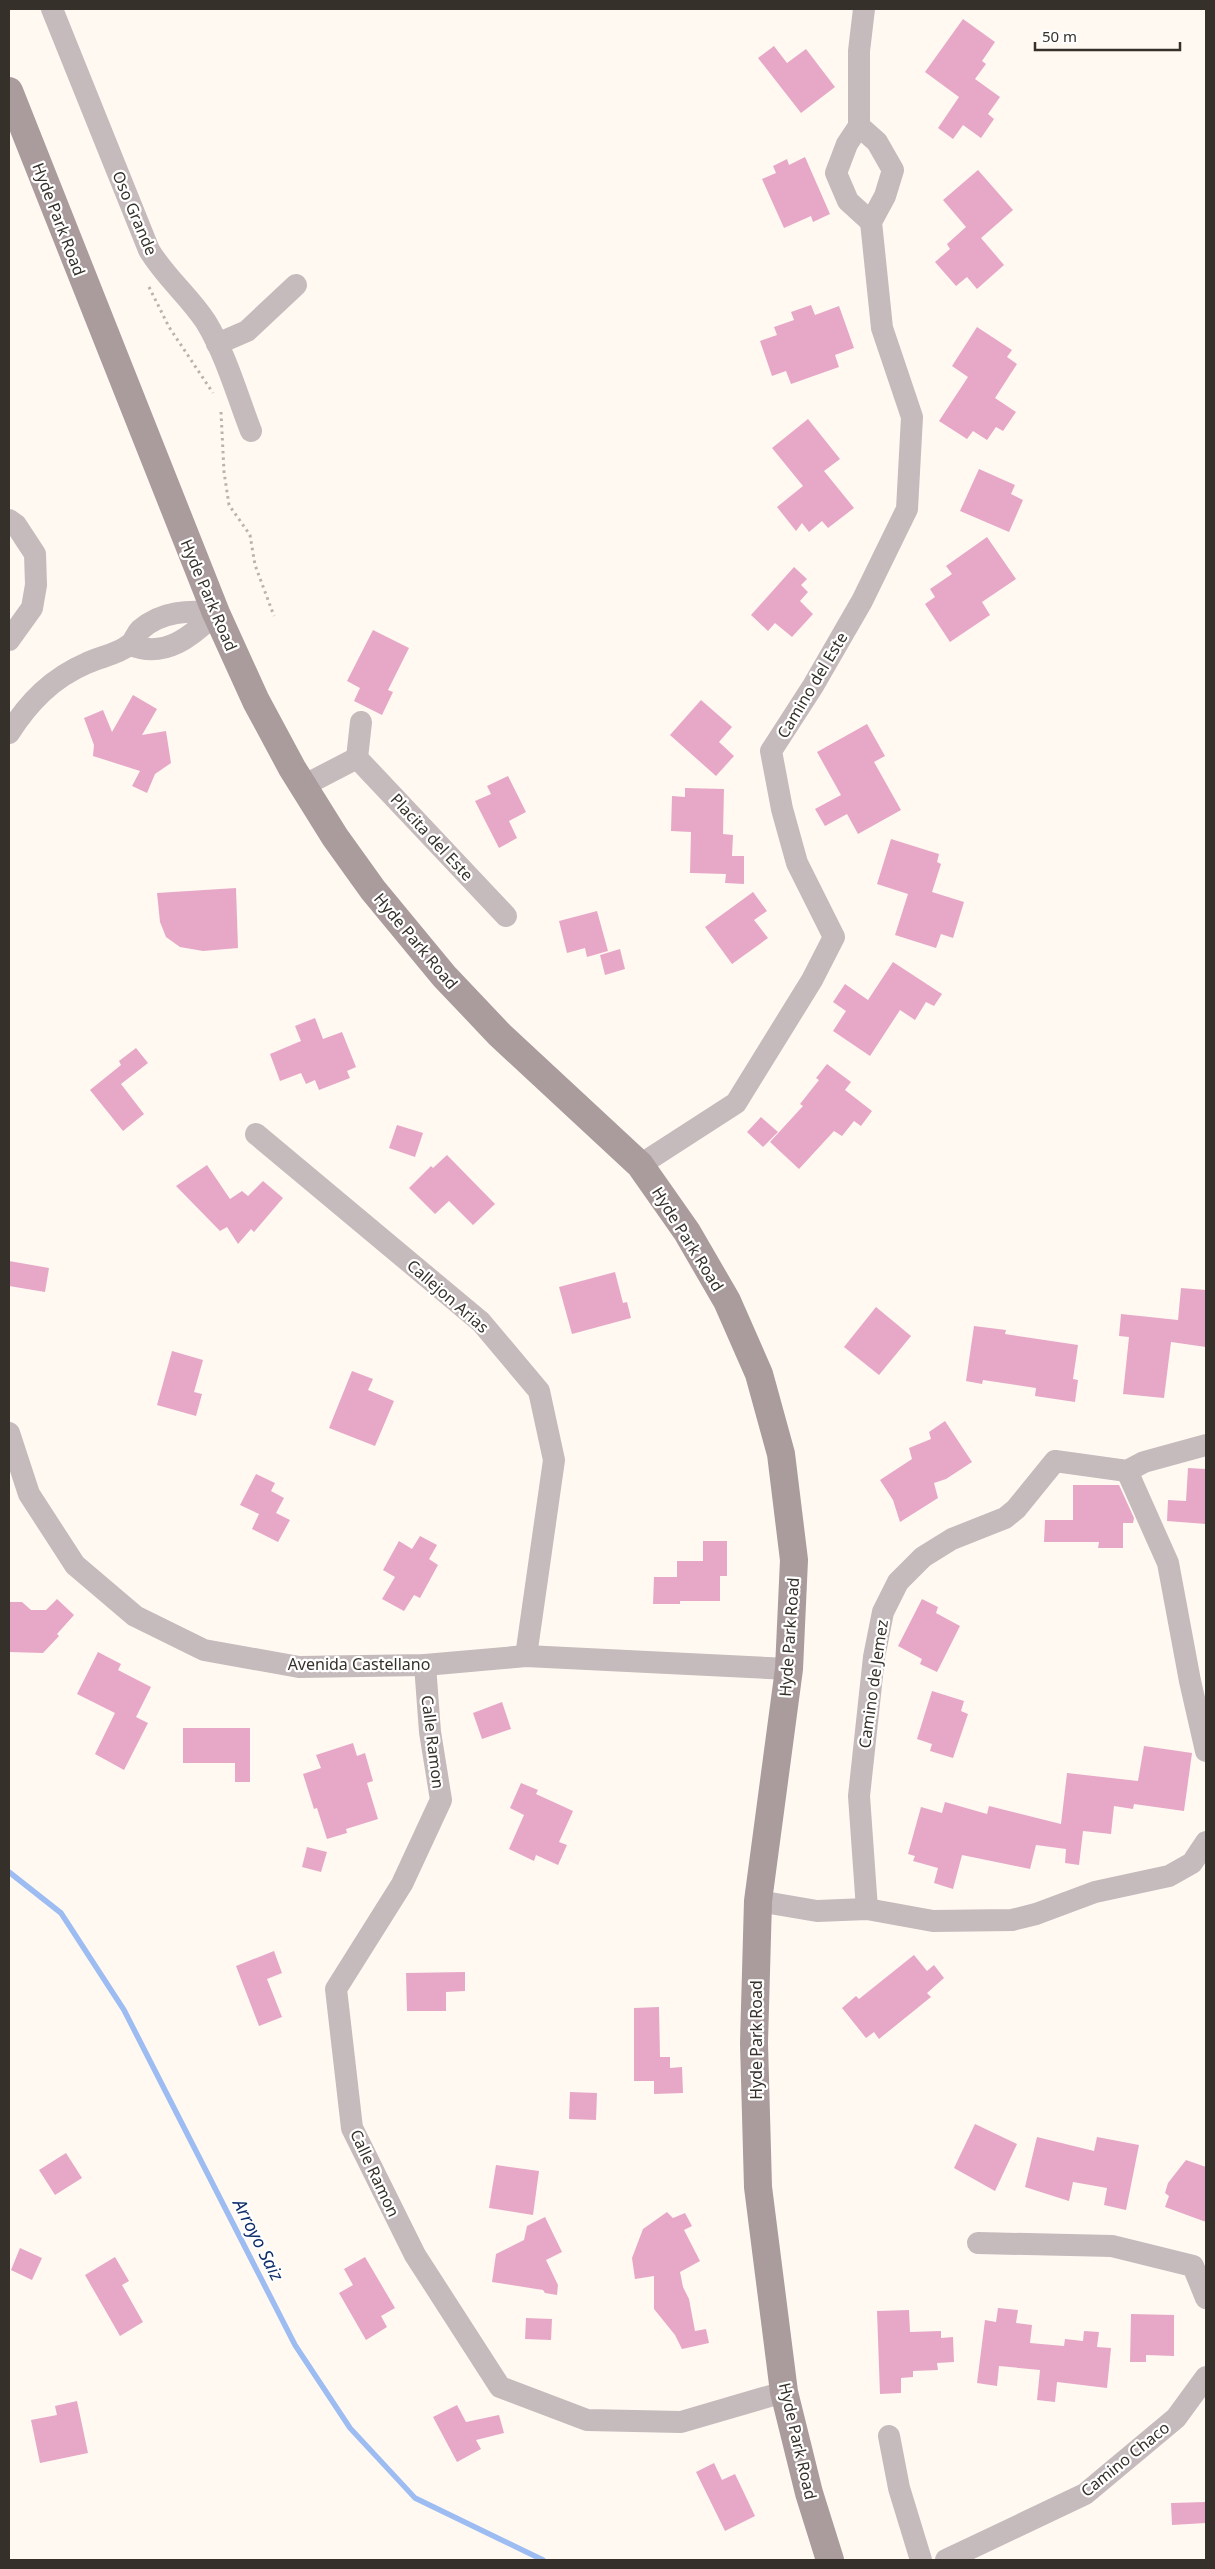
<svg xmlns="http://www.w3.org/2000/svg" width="1215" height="2569" viewBox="0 0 1215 2569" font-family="'Noto Sans',sans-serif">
	<rect width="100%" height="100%" fill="#fff9f2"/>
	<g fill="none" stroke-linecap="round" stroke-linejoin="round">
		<!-- stream -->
		<polyline stroke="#9dbcf2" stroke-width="5.5" points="9,1872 61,1913 124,2010 295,2345 350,2428 415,2498 543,2560"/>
	</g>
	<!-- building -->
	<g fill="#e7a8c7">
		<polygon points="963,19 995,42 982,61 986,64 975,79 1000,97 988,114 994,119 981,138 963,125 953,139 938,128 959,97 925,72"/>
		<polygon points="774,46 787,63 806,49 835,87 801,113 758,58"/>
		<polygon points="805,157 830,214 813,222 811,216 784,228 762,179 776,173 773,166 787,159 789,165"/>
		<polygon points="978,170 1013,210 981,238 1004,265 977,289 967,277 956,286 935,262 950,249 947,244 966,227 943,200"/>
		<polygon points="811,305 815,315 839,306 854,348 835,355 839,367 791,384 786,371 772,376 760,341 777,335 774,327 794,320 791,312"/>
		<polygon points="977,327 1012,350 1007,357 1017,364 995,398 1016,412 1003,431 996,427 987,440 973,431 967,439 939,421 968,377 952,366"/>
		<polygon points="808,419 840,459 824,471 854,508 828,528 822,521 809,532 802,523 796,531 777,507 803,486 772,448"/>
		<polygon points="979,469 1015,485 1011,494 1023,500 1009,532 960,511"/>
		<polygon points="987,537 1016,579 982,602 990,615 950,642 925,604 935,597 930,589 952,574 946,566"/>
		<polygon points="794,567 807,579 801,585 808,592 800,601 813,614 792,637 775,623 768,631 751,615"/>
		<polygon points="373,630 409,648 388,690 393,692 382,715 354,701 360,688 347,681"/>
		<polygon points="133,695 157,709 142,735 166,731 171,763 155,774 147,793 132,786 140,771 93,756 94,745 84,718 103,710 112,732"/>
		<polygon points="701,700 732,727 719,742 734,756 716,776 670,735"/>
		<polygon points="867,724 885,756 874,762 901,810 858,834 847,814 825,826 815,809 841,795 817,752"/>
		<polygon points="508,776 526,812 509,821 517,838 499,848 475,801 491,794 487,786"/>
		<polygon points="685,788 724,789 723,834 733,835 732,856 744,856 744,884 725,883 726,874 690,873 691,832 671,831 672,796 685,797"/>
		<polygon points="891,839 939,854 937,862 941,864 932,892 964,902 953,938 941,934 936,948 895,935 908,894 877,884"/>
		<polygon points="236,888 238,948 203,951 180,947 166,937 160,922 157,893"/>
		<polygon points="753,892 767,911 754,920 768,938 732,964 705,927"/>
		<polygon points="597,911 608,951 587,957 585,948 567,953 559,921"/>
		<polygon points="620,949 625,969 605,975 600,955"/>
		<polygon points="893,962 942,994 934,1006 926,1002 915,1020 900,1010 870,1056 833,1031 846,1011 833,1002 845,984 868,1000"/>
		<polygon points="315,1018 323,1039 342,1032 356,1067 347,1071 350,1078 319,1090 315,1080 306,1084 301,1073 280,1081 270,1054 301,1041 295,1026"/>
		<polygon points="136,1048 148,1063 121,1084 144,1114 123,1131 90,1090 121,1065 119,1061"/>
		<polygon points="827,1064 851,1082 845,1090 872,1111 861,1126 854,1121 842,1136 834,1131 799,1169 770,1142 803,1106 800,1104 819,1080 816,1078"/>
		<polygon points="761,1117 778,1132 763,1147 747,1132"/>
		<polygon points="397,1125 423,1133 415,1157 389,1148"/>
		<polygon points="447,1155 495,1204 473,1225 449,1201 435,1214 409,1188 431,1166 433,1168"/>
		<polygon points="207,1165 230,1199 242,1191 248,1196 263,1181 283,1198 254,1232 251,1229 238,1244 227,1227 220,1231 176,1186"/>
		<polygon points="9,1261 49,1268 45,1292 9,1286"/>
		<polygon points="615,1272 623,1303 627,1302 631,1318 572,1334 559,1287"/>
		<polygon points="1181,1288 1206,1290 1206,1347 1171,1342 1164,1398 1123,1394 1129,1337 1119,1336 1121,1314 1178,1320"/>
		<polygon points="876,1307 911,1336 879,1375 844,1347"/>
		<polygon points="974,1326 1006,1330 1005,1334 1078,1345 1073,1379 1078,1380 1075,1402 1035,1396 1036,1388 983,1380 982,1384 966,1381"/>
		<polygon points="172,1351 203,1360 194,1392 202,1394 196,1416 157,1405"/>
		<polygon points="352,1371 373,1379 368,1390 394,1401 375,1446 329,1428"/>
		<polygon points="945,1421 972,1462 946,1479 934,1483 938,1498 900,1522 893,1500 880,1480 912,1459 909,1448 931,1439 929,1432"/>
		<polygon points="1188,1468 1206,1469 1206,1524 1167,1521 1168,1500 1186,1501"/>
		<polygon points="256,1474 275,1483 271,1491 284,1498 276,1513 290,1520 278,1542 252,1529 259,1514 240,1505"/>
		<polygon points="1073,1485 1119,1485 1134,1518 1133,1523 1123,1523 1123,1548 1098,1548 1099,1542 1044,1542 1045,1520 1073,1520"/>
		<polygon points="420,1536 437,1545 429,1559 438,1565 420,1598 414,1595 404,1611 382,1599 395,1577 383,1570 399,1541 412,1549"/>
		<polygon points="703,1541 727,1541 727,1576 720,1576 720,1601 680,1601 680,1604 653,1604 654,1577 677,1577 677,1561 703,1561"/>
		<polygon points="57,1599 74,1615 57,1634 59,1636 43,1653 9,1652 9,1602 22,1602 31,1610 46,1610"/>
		<polygon points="922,1599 938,1607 936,1613 960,1626 937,1672 920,1664 922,1659 898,1646"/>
		<polygon points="98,1652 121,1664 118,1670 151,1687 136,1717 148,1723 124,1770 95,1754 115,1713 77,1694"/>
		<polygon points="932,1691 964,1701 961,1711 968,1714 953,1758 930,1751 932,1744 917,1739"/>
		<polygon points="502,1702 511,1729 482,1739 473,1713"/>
		<polygon points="183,1728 250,1728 250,1782 235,1782 235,1763 183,1763"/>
		<polygon points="353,1743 357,1756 365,1753 373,1781 367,1783 378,1819 346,1829 347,1833 327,1839 317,1808 314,1809 303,1774 321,1768 316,1755"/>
		<polygon points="1144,1746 1192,1753 1184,1811 1134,1804 1133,1809 1114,1806 1111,1834 1083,1831 1079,1865 1065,1863 1066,1849 1036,1845 1030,1869 962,1855 953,1889 934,1883 938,1868 913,1861 915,1856 908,1854 921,1807 942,1813 945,1802 987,1814 989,1806 1061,1824 1067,1773 1138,1781"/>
		<polygon points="521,1783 538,1790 536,1794 573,1811 559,1842 567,1845 558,1865 536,1855 534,1861 509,1849 524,1815 510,1808"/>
		<polygon points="307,1847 327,1852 321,1872 302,1867"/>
		<polygon points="274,1951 282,1973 267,1979 282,2017 259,2026 236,1966"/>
		<polygon points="914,1955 927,1971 934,1965 944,1978 927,1993 931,1997 879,2039 874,2032 866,2038 842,2008 856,1996 859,1999"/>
		<polygon points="465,1972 465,1991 446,1992 446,2011 407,2011 406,1973"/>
		<polygon points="659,2007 660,2057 670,2057 670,2068 682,2067 683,2093 654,2094 654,2081 634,2081 634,2008"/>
		<polygon points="570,2092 597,2093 596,2120 569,2119"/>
		<polygon points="975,2124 1017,2144 995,2191 954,2168"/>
		<polygon points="1037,2137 1094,2151 1097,2137 1139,2145 1126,2210 1104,2205 1107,2188 1073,2182 1069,2201 1025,2187"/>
		<polygon points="66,2153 82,2178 55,2195 39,2170"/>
		<polygon points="1186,2160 1206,2167 1206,2222 1165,2207 1169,2196 1165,2193 1168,2183"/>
		<polygon points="496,2165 539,2171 533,2215 489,2208"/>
		<polygon points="667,2212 673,2218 685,2213 692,2226 684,2230 700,2261 680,2272 683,2287 689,2299 695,2331 706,2329 709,2343 682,2349 675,2335 654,2309 654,2276 635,2279 632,2258 643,2229"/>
		<polygon points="545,2217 562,2252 546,2260 558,2285 557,2295 545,2293 543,2290 492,2282 496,2254 524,2240 527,2226"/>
		<polygon points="20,2248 42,2258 32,2280 11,2270"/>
		<polygon points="115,2257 129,2281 122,2285 143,2322 120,2336 85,2275"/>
		<polygon points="365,2257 395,2308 381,2316 387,2327 366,2340 339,2293 353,2285 344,2269"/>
		<polygon points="998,2308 1018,2310 1016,2323 1032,2325 1030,2343 1064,2346 1065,2339 1083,2341 1084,2331 1099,2332 1097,2347 1111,2348 1107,2388 1057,2382 1055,2402 1037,2400 1040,2370 999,2366 997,2386 977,2383 985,2320 996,2322"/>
		<polygon points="909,2310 910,2332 941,2331 941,2338 953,2337 954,2362 937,2363 938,2370 913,2371 913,2377 901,2378 901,2393 880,2394 877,2311"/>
		<polygon points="1131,2314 1174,2315 1174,2356 1146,2355 1146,2362 1130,2362"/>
		<polygon points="526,2318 552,2319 551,2340 525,2339"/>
		<polygon points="77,2401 88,2453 40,2463 31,2420 57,2415 55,2406"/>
		<polygon points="457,2405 466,2422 499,2415 504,2433 476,2440 481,2449 457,2462 433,2417"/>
		<polygon points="714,2463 722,2480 735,2474 755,2516 725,2531 696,2472"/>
		<polygon points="1206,2502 1206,2523 1172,2525 1171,2503"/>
	</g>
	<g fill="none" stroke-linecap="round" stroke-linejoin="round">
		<!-- path -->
		<g stroke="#b9b3ac" stroke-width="3" stroke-dasharray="2.5 4" stroke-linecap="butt">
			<polyline points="149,287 169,327 213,393"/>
			<polyline points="221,412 224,472 229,505 250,535 255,565 274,616"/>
		</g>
		<!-- minor -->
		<g stroke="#c5babc" stroke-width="22">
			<path d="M52,9l97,241c16,27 40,46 57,72 20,33 31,73 45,109"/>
			<polyline points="864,9 859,51 859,126 847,144 836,173 848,201 871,222"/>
			<polyline points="217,344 247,331 296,285"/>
			<polyline points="9,520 16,525 35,554 36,585 32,608 9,640"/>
			<path d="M131,645c34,14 61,-9 85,-32"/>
			<polyline points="361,722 357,758 506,916"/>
			<path d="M9,733c20,-31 43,-55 78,-70 13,-6 31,-9 42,-18 5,-3 7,-11 11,-15 21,-19 49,-20 76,-17"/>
			<polyline points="303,786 357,758"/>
			<polyline points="256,1134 481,1322 539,1391 554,1460 526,1656"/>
			<polyline points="640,1165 736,1103 812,980 834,937 797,863 782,809 771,751 813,686 862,601 907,509 912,417 882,328 871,222 885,196 893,170 877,142 859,126"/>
			<polyline points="9,1433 29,1494 75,1565 135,1616 204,1650 299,1667 425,1665 526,1656 789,1669"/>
			<polyline points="1127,1471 1168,1563 1190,1681 1206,1751"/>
			<polyline points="425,1665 430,1732 441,1800 402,1884 336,1989 352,2128 415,2255 500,2387 587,2420 681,2422 784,2392"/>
			<polyline points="758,1901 817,1911 867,1909 933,1921 1012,1920 1036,1914 1095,1892 1169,1876 1192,1863 1206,1842"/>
			<polyline points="867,1909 859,1796 874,1657 883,1612 898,1582 923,1557 952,1539 1005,1518 1016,1509 1055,1461 1127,1471 1144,1462 1206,1445"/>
			<polyline points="978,2243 1112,2246 1193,2266 1206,2298"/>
			<polyline points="889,2436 899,2488 921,2560"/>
			<polyline points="946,2560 1085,2494 1176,2418 1206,2377"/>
		</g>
		<!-- secondary -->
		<polyline stroke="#aa9b9d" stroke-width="28" points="9,91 216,613 256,701 292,768 335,837 373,890 444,976 500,1035 640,1165 687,1232 727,1301 759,1374 781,1454 794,1560 789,1669 758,1901 754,2043 758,2187 784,2392 809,2493 830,2560"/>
	</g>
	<g text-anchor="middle" stroke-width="4.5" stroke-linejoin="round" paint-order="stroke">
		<!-- street labels -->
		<g font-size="16" fill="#353029" stroke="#fff">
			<text transform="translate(135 213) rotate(67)" y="6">Oso Grande</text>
			<text transform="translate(59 219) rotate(69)" y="6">Hyde Park Road</text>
			<text transform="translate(209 595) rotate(67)" y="6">Hyde Park Road</text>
			<text transform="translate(812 685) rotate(-59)" y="6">Camino del Este</text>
			<text transform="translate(432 837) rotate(47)" y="6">Placita del Este</text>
			<text transform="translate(416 941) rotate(50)" y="6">Hyde Park Road</text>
			<text transform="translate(688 1239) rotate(58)" y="6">Hyde Park Road</text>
			<text transform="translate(448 1296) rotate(41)" y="6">Callejon Arias</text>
			<text transform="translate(789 1637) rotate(-86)" y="6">Hyde Park Road</text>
			<text x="359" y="1670">Avenida Castellano</text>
			<text transform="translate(873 1684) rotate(-82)" y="6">Camino de Jemez</text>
			<text transform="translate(433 1742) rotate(83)" y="6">Calle Ramon</text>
			<text transform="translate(756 2040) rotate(-90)" y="6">Hyde Park Road</text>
			<text transform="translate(375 2173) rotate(65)" y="6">Calle Ramon</text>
			<text transform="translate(798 2441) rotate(77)" y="6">Hyde Park Road</text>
			<text transform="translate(1125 2459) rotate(-39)" y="6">Camino Chaco</text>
		</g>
		<!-- water labels -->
		<g font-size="18" font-style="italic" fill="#0d2e6b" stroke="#fff">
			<text transform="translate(258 2240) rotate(63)" y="6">Arroyo Saiz</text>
		</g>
	</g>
	<!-- border -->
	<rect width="1215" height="2569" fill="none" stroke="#353029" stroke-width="20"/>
	<!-- scale -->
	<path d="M1035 42v8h145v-8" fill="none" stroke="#353029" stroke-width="2.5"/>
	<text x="1042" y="42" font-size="15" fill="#353029" stroke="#ffffff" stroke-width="4" paint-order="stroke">50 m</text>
</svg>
